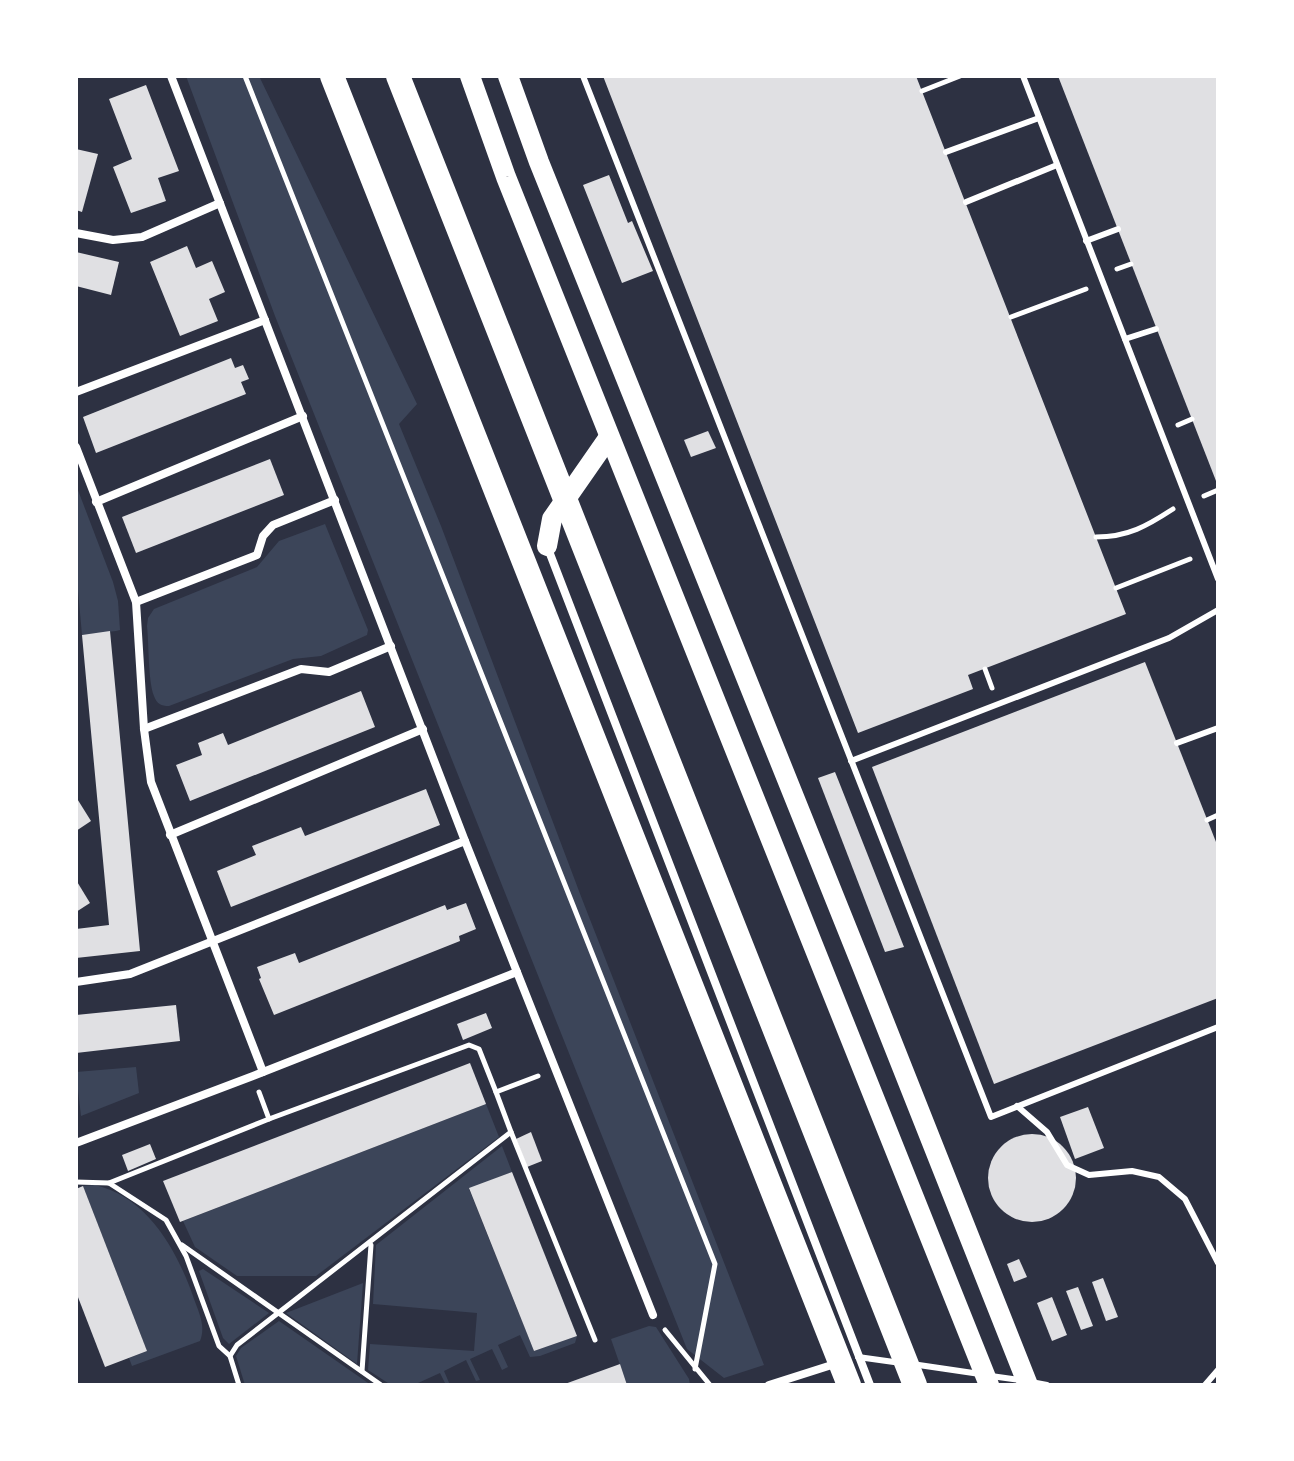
<svg xmlns="http://www.w3.org/2000/svg" width="1294" height="1461" viewBox="0 0 1294 1461" font-family="'Golos Text',sans-serif">
	<rect width="100%" height="100%" fill="#2d3142"/>
	<!-- green -->
	<g fill="#3c4559">
		<polygon points="186,76 259,76 417,404 399,424 441,526 582,899 764,1365 724,1378 687,1349 275,316"/>
		<polygon points="76,485 113,582 118,601 120,630 116,631 82,635 76,568"/>
		<path d="M325,524l43,106 -1,5 -46,21 -28,3 -124,47c-8,0 -12,-2 -15,-10 -6,-15 -5,-52 -7,-70l1,-8 6,-9 103,-42 22,-26z"/>
		<polygon points="136,1067 139,1093 81,1116 76,1072"/>
		<polygon points="486,1104 499,1137 316,1276 237,1276 195,1247 183,1221"/>
		<polygon points="502,1146 512,1172 469,1189 534,1351 577,1336 575,1343 540,1356 530,1357 520,1335 498,1345 508,1367 502,1370 492,1349 470,1359 480,1380 476,1381 466,1360 444,1371 450,1385 446,1385 440,1373 418,1383 418,1385 391,1385 368,1370 370,1344 474,1351 477,1313 373,1304 376,1245"/>
		<path d="M95,1185c53,12 83,67 99,114 5,14 12,27 6,42l-68,25 -3,-8 18,-7 -64,-165z"/>
		<polygon points="203,1269 269,1313 229,1344 223,1338 199,1271"/>
		<polygon points="363,1283 357,1364 286,1313"/>
		<polygon points="279,1321 371,1385 245,1385 236,1356 241,1348"/>
		<polygon points="649,1326 656,1327 689,1379 690,1385 627,1385 611,1339"/>
	</g>
	<!-- building -->
	<g fill="#e0e0e3">
		<polygon points="603,76 916,76 1126,614 968,675 973,689 858,733"/>
		<polygon points="1058,76 1218,76 1218,486"/>
		<polygon points="146,85 179,171 158,178 166,201 131,213 113,167 132,159 109,99"/>
		<polygon points="76,149 98,154 82,212 76,210"/>
		<polygon points="609,175 628,223 632,221 653,271 622,283 583,185"/>
		<polygon points="187,246 196,268 212,261 225,292 209,299 218,321 180,336 150,262"/>
		<polygon points="76,252 119,262 111,295 76,286"/>
		<polygon points="231,358 235,368 243,365 249,379 241,382 246,394 96,453 83,417"/>
		<polygon points="708,431 716,448 691,457 684,440"/>
		<polygon points="270,459 284,495 136,553 122,517"/>
		<polygon points="110,631 140,951 76,958 76,929 109,925 82,635"/>
		<polygon points="1145,662 1218,847 1218,998 994,1084 872,767"/>
		<polygon points="361,691 375,727 190,801 176,765 202,755 198,743 223,733 228,745"/>
		<polygon points="835,772 839,782 904,947 885,952 818,778"/>
		<polygon points="426,789 440,825 231,907 217,871 256,855 252,846 301,827 305,836"/>
		<polygon points="76,797 91,821 76,831"/>
		<polygon points="76,880 90,903 76,912"/>
		<polygon points="466,903 476,929 459,936 460,941 274,1015 259,979 261,978 257,967 295,953 299,963 445,905 447,910"/>
		<polygon points="176,1005 180,1041 76,1053 76,1015"/>
		<polygon points="486,1013 492,1028 463,1040 457,1024"/>
		<polygon points="470,1063 486,1104 180,1222 163,1181"/>
		<polygon points="1088,1107 1104,1148 1075,1159 1060,1117"/>
		<polygon points="531,1132 542,1161 527,1167 516,1139"/>
		<circle cx="1032" cy="1178" r="44"/>
		<polygon points="150,1144 156,1159 128,1171 122,1155"/>
		<polygon points="512,1172 577,1336 534,1351 469,1188"/>
		<polygon points="83,1186 147,1351 105,1367 76,1292 76,1189"/>
		<polygon points="1019,1259 1027,1277 1014,1282 1007,1264"/>
		<polygon points="1103,1278 1118,1317 1106,1321 1092,1282"/>
		<polygon points="1078,1287 1093,1326 1081,1330 1066,1291"/>
		<polygon points="1052,1297 1067,1335 1052,1341 1037,1303"/>
		<polygon points="620,1364 627,1385 562,1385"/>
	</g>
	<g fill="none" stroke-linecap="round" stroke-linejoin="round">
		<!-- path -->
		<g stroke="#fff" stroke-width="5">
			<polyline points="245,76 715,1264 695,1369"/>
			<polyline points="922,91 960,76"/>
			<polyline points="1117,269 1131,264"/>
			<polyline points="1011,317 1086,289"/>
			<polyline points="1178,425 1192,419"/>
			<polyline points="1204,496 1218,490"/>
			<path d="M1096,537c32,0 51,-11 77,-28"/>
			<polyline points="1116,588 1190,559"/>
			<polyline points="985,669 992,688"/>
			<polyline points="1207,820 1218,815"/>
			<polyline points="259,1092 269,1119"/>
			<polyline points="511,1132 595,1340"/>
			<polyline points="76,1182 109,1183 166,1220 186,1256 219,1346 230,1356"/>
			<polyline points="109,1183 269,1119 469,1045 479,1049 496,1092"/>
			<polyline points="182,1245 381,1385"/>
			<polyline points="665,1330 710,1385"/>
			<polyline points="362,1371 371,1245"/>
			<polyline points="239,1385 230,1356 237,1345 511,1132 496,1092 538,1076"/>
		</g>
		<!-- service -->
		<g stroke="#fff" stroke-width="6">
			<polyline points="583,76 991,1117 1218,1027"/>
			<polyline points="1023,76 1218,579"/>
			<polyline points="946,152 1039,118"/>
			<polyline points="966,202 1057,165"/>
			<polyline points="1086,241 1118,229"/>
			<polyline points="1125,339 1156,329"/>
			<polyline points="1177,743 1218,728"/>
			<polyline points="851,761 1169,638 1218,610"/>
			<polyline points="1017,1106 1047,1132 1067,1165 1089,1175 1132,1171 1159,1177 1185,1199 1218,1263"/>
			<polyline points="858,1357 901,1363"/>
			<polyline points="912,1364 980,1374"/>
			<polyline points="991,1376 1020,1380"/>
			<polyline points="1031,1382 1047,1385"/>
			<polyline points="1205,1385 1218,1370"/>
		</g>
		<!-- minor -->
		<g stroke="#fff" stroke-width="8">
			<polyline points="171,76 465,841 653,1315"/>
			<polyline points="76,233 113,240 142,237 220,203"/>
			<polyline points="76,392 265,320"/>
			<polyline points="76,447 136,602 144,729 151,782 263,1072"/>
			<polyline points="96,502 303,416"/>
			<polyline points="547,546 870,1385"/>
			<polyline points="136,602 257,555 263,536 273,525 335,500"/>
			<polyline points="144,729 301,669 329,672 391,646"/>
			<polyline points="170,835 423,729"/>
			<polyline points="76,982 130,974 465,841"/>
			<polyline points="76,1143 253,1076 517,972"/>
			<polyline points="769,1385 838,1363"/>
		</g>
		<!-- primary -->
		<g stroke="#fff" stroke-width="20">
			<polyline points="470,76 506,177 989,1385"/>
			<polyline points="508,76 539,162 862,966 1028,1385"/>
			<polyline points="547,546 552,519 609,437"/>
		</g>
		<!-- motorway -->
		<g stroke="#fff" stroke-width="24">
			<polyline points="332,76 849,1385"/>
			<polyline points="398,76 915,1385"/>
		</g>
	</g>
	<!-- border -->
	<rect width="1294" height="1461" fill="none" stroke="#ffffff" stroke-width="156"/>
</svg>
